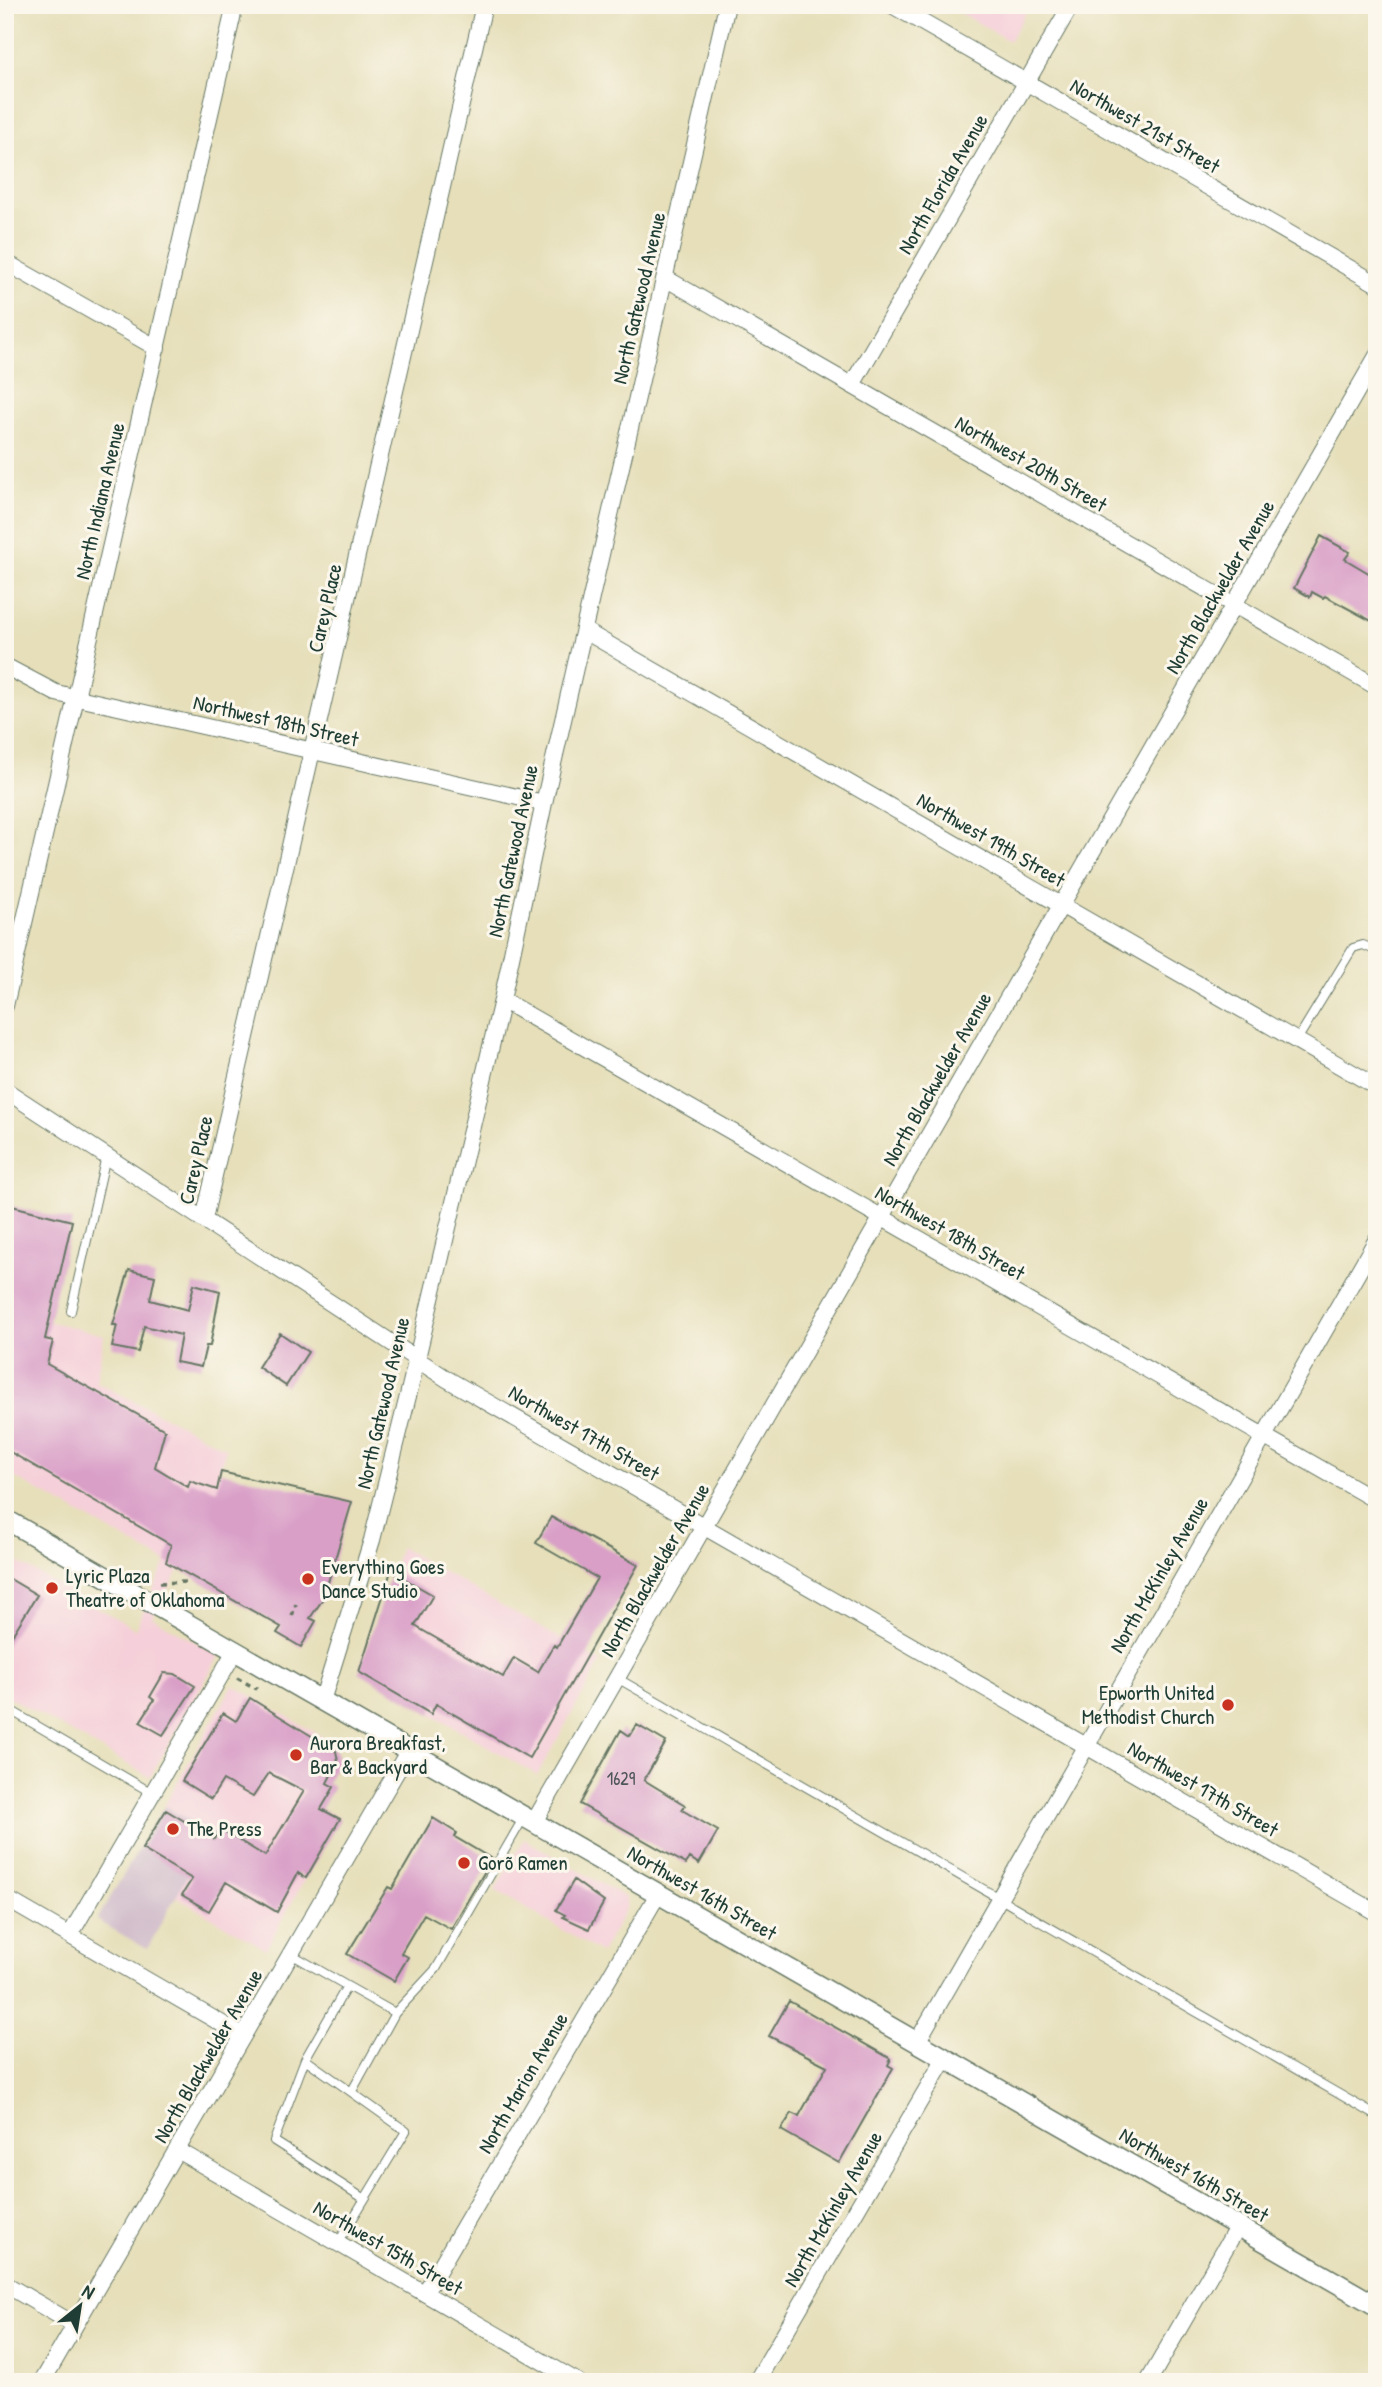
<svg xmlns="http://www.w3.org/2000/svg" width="1382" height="2387" viewBox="0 0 1382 2387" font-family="'Patrick Hand',sans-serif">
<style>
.built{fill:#f5cfd9}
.industrial{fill:#d1bdcb}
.building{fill:#d99fc7}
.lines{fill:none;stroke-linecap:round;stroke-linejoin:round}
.service-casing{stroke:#657663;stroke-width:10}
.minor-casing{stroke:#657663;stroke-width:18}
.tertiary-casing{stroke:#657663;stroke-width:22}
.path{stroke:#657663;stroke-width:3.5;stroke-dasharray:5 5;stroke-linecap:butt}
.service{stroke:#fff;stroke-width:8}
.minor{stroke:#fff;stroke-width:16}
.tertiary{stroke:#fff;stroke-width:19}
.poi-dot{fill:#c8321e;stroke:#fbf7ec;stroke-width:2.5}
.labels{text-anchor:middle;stroke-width:6;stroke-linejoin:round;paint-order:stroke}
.number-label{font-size:18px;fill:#4e5659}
.street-label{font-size:21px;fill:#1f3d34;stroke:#fbf7ec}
.poi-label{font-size:21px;fill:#1f3d34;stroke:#fbf7ec;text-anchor:start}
</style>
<rect width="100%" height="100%" fill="#fbf7ec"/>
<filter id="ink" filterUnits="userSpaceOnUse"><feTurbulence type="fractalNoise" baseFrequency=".0143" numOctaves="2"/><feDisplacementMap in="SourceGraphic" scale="14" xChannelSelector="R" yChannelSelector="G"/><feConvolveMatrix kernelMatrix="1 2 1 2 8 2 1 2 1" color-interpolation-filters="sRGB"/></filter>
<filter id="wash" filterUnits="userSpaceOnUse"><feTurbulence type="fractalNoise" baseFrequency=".00686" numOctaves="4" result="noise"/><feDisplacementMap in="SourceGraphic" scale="28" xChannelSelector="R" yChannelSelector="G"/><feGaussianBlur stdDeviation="1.57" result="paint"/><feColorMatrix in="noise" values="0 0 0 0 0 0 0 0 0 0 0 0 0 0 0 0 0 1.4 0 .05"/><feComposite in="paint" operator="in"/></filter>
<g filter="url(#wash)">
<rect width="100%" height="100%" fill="#e6dfba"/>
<path class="built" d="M 947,5 L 1030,5 L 1009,41 Z
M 5,1311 L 104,1335 L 96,1382 L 226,1448 L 219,1472 L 352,1502 L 338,1547 L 180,1569 L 152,1617 L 219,1656 L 150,1777 L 5,1695 L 5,1555 L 135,1629 L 166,1562 L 5,1472 Z
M 400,1547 L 601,1662 L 537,1775 L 359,1672 Z
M 233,1685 L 333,1743 L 268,1854 L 305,1879 L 266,1949 L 175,1896 L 210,1833 L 164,1806 Z
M 524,1839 L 626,1898 L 627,1906 L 601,1953 L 495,1890 Z"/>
<path class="industrial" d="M 164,1806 L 211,1832 L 147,1949 L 97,1920 Z"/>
<g id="blocks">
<path class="building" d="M 1321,536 L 1350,552 L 1345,559 L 1377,578 L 1377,624 L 1325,596 L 1323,598 L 1312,592 L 1310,597 L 1294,588 Z
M 8,1205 L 72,1221 L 45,1339 L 53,1341 L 47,1364 L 165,1430 L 155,1467 L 188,1487 L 190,1481 L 217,1490 L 221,1472 L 352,1502 L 323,1599 L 310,1618 L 316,1621 L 301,1647 L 277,1633 L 281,1627 L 166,1562 L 171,1545 L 5,1449 Z
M 129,1270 L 155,1276 L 150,1300 L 188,1310 L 194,1284 L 220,1291 L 210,1346 L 206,1346 L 201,1367 L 176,1362 L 181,1335 L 144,1326 L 138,1352 L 112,1347 L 117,1325 L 113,1325 Z
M 280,1333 L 308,1352 L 286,1386 L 258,1367 Z
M 551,1517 L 638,1565 L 529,1758 L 436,1704 L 431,1714 L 359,1672 L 391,1571 L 433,1595 L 415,1626 L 503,1677 L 514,1658 L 538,1672 L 554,1645 L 557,1647 L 597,1578 L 536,1543 Z
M 5,1576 L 37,1595 L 5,1647 Z
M 164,1673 L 175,1674 L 195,1686 L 163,1735 L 140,1722 L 154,1700 L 150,1697 Z
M 250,1698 L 336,1751 L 338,1761 L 327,1783 L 334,1787 L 321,1809 L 340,1819 L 306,1878 L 298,1873 L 277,1912 L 226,1882 L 209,1911 L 182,1895 L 192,1879 L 142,1849 L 166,1810 L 214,1839 L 220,1829 L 265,1856 L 304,1791 L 269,1773 L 253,1797 L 223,1780 L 211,1799 L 182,1781 L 223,1713 L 236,1721 Z
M 637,1725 L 666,1742 L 644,1780 L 685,1805 L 682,1810 L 718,1831 L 699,1864 L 690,1858 L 686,1864 L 580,1804 L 621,1730 L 630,1736 Z
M 433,1818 L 457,1833 L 455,1837 L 492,1859 L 451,1929 L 424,1914 L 401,1953 L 408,1957 L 394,1981 L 347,1954 L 388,1887 L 392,1889 Z
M 574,1880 L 604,1902 L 589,1929 L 563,1917 L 565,1915 L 556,1910 Z
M 789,2001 L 891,2059 L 888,2065 L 893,2068 L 839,2163 L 781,2130 L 792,2113 L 799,2116 L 827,2066 L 769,2036 Z"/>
</g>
</g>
<g filter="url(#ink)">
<use href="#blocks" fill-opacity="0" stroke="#657663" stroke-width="2"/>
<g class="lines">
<g class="service-casing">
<path id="service" d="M 1297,1040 L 1353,948 L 1363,945 L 1377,951
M 71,1311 L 106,1156
M 617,1678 L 1377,2116
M 5,1707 L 152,1793
M 291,1954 L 347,1986 L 305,2059 L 406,2131 L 338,2243
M 347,1986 L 395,2013
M 305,2059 L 274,2141 L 363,2198
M 352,2091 L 395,2013 L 436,1969 L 524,1817"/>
</g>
<g class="minor-casing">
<path id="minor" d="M 892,5 L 1377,284
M 5,262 L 157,348
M 665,278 L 1377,687
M 852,385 L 1071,5
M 585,631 L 1377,1087
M 5,666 L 56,693 L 544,803
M 502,1000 L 1377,1501
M 5,1006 L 235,5
M 5,1090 L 447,1379 L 1377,1913
M 204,1219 L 484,5
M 322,1701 L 372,1540 L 408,1396 L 502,1000 L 544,803 L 727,5
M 534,1822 L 1377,356
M 5,1898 L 243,2036
M 70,1935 L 235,1651
M 917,2042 L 1377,1239
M 177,2150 L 578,2382
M 5,2284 L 75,2325
M 425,2293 L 658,1894
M 42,2382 L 409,1750
M 756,2382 L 945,2058
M 1148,2382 L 1238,2226"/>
</g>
<g class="tertiary-casing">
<path id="tertiary" d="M 5,1519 L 1377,2306"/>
</g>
<path class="path" d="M 160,1583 L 186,1582
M 292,1616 L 296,1604
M 237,1678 L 257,1689"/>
<use href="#service" class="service"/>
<use href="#minor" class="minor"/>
<use href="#tertiary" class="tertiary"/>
</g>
</g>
<g class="poi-dot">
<circle cx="308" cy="1579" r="7"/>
<circle cx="52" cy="1588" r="7"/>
<circle cx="1228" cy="1705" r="7"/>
<circle cx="296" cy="1755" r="7"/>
<circle cx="173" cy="1829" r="7"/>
<circle cx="464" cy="1863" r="7"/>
</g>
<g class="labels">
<g class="number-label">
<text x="621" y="1785">1629</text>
</g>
<g class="street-label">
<text transform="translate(1145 126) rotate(30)" y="7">Northwest 21st Street</text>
<text transform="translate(943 184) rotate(-60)" y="7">North Florida Avenue</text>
<text transform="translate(639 298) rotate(-77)" y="7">North Gatewood Avenue</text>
<text transform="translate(1031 464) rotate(30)" y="7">Northwest 20th Street</text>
<text transform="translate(100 501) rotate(-77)" y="7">North Indiana Avenue</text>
<text transform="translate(1220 587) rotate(-60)" y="7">North Blackwelder Avenue</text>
<text transform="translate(325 608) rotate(-77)" y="7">Carey Place</text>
<text transform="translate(276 721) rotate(13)" y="7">Northwest 18th Street</text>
<text transform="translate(991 840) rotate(30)" y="7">Northwest 19th Street</text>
<text transform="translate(513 851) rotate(-78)" y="7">North Gatewood Avenue</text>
<text transform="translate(937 1079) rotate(-60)" y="7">North Blackwelder Avenue</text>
<text transform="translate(196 1160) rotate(-77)" y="7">Carey Place</text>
<text transform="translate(950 1233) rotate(30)" y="7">Northwest 18th Street</text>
<text transform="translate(383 1403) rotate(-77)" y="7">North Gatewood Avenue</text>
<text transform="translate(584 1433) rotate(30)" y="7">Northwest 17th Street</text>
<text transform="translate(655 1570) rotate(-60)" y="7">North Blackwelder Avenue</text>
<text transform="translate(1159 1575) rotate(-60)" y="7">North McKinley Avenue</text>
<text transform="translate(1203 1789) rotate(30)" y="7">Northwest 17th Street</text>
<text transform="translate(702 1893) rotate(30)" y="7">Northwest 16th Street</text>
<text transform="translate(208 2056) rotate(-60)" y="7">North Blackwelder Avenue</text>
<text transform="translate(523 2083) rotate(-60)" y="7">North Marion Avenue</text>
<text transform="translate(1194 2175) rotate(30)" y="7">Northwest 16th Street</text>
<text transform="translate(833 2209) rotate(-60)" y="7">North McKinley Avenue</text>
<text transform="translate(388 2248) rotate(30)" y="7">Northwest 15th Street</text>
</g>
<g class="poi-label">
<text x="322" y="1574">Everything Goes<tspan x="322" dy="24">Dance Studio</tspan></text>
<text x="66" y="1583">Lyric Plaza<tspan x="66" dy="24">Theatre of Oklahoma</tspan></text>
<text x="1214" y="1700" text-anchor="end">Epworth United<tspan x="1214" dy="24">Methodist Church</tspan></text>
<text x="310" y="1750">Aurora Breakfast,<tspan x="310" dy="24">Bar &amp; Backyard</tspan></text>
<text x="187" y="1836">The Press</text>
<text x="478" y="1870">Gorõ Ramen</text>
</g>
</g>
<rect width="1382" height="2387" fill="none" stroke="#fbf7ec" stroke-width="28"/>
<g transform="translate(80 2306) rotate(30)" stroke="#fbf7ec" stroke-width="5" paint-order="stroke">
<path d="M0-5L12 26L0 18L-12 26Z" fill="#1f3d34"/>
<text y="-10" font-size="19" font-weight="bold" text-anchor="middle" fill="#1f3d34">N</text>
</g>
</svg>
